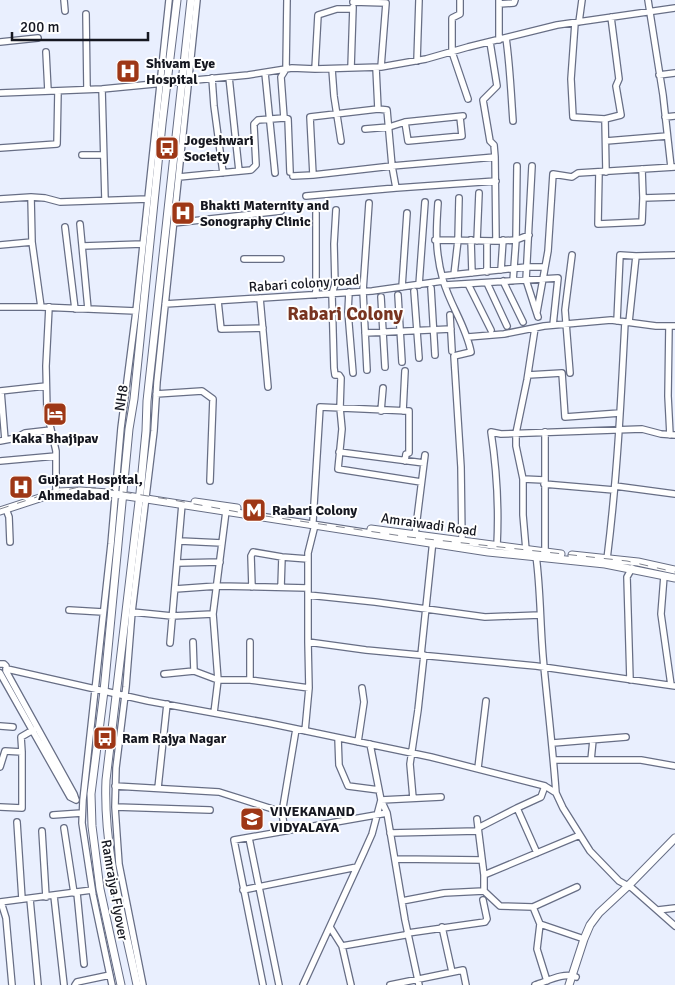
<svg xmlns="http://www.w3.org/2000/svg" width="675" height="985" viewBox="0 0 675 985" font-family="Signika,sans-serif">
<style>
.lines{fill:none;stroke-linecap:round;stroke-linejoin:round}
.minor-casing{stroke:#676e85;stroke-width:8}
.major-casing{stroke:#676e85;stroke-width:9}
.minor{stroke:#fff;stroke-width:5.5}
.major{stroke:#fff;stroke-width:7}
.rail{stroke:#7f838f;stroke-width:1;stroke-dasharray:9 9;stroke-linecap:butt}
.labels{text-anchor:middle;stroke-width:4;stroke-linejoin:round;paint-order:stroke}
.poi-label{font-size:14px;font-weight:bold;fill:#151720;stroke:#fff;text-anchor:start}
.street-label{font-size:14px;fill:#151720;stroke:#fff}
.district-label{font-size:19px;font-weight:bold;fill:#783521;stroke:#fff}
</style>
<rect width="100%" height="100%" fill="#e9effe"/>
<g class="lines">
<g class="minor-casing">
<path id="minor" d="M 64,0 L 65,11
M 460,0 L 460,14 L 452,18 L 452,52 L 468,99
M 648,0 L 663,95 L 671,167
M 353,2 L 386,3 L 381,67
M 499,4 L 514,3 L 515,0
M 86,14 L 87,89
M 579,22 L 582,0
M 575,23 L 571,79 L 573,117 L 605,119
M 506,38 C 510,66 511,93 513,121
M 499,40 L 499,0
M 0,42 L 38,38
M 490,42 L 497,86 L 483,100 L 490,141 L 494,145 L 495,157
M 46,52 L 48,91
M 417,61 L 419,0
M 351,68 L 353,7
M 376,68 L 378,109 L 387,110 L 392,166 L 495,157 L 496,241 L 435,240
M 315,69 L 318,15 L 337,9 L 353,9
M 332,69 L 334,96 L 341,141
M 265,73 L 275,173
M 659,75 L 675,73
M 229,77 L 239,171
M 212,78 L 214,106 L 223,173
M 102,89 L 105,200
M 0,93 L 102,89 L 248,75 L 292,68 L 315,69 L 381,67 L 426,59 L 468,47 L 557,25 L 675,8
M 665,117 L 675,116
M 284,118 L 281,77 L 286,69 L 287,0
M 405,122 L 408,141 L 462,136 L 460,117
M 365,129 L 389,127 L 405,122 L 463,116
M 606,141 L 667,136
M 0,148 L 57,144 L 58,91
M 82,155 L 103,155
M 517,166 L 516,240 L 529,235
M 532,166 L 526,280 L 538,317
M 642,169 L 643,198 L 675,197
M 599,172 L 598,224 L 642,222 L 643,198
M 606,172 L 605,119 L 621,115 L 616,86 L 619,79 L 611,17
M 313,175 L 310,117 L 378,109
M 293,176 L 313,175 L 392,166 L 396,188 L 496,181
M 179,177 L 251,170 L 256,165 L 254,127 L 254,124 L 258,120 L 284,118 L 288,119 L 290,172
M 306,196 L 396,188
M 31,197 L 45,198 L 60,202 L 148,199
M 0,199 L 31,197 L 32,242 L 0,245
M 438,203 C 436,231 435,252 443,280 C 450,305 466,326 471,352 L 454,356 L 461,467 L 462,541
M 336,210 L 334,244 L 335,284 L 332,294 L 334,368 L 335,375 L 339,375 L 341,378 L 340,408 L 342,429 L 338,469 L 421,482
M 174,223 L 281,211
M 80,224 L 88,309
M 65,227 L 75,309
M 471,240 L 472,273
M 477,241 L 479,193
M 496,241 L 516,240 L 513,281
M 32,242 L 41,307 L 136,311
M 83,246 L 143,244
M 636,256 L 675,255
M 244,259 L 281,259
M 501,270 L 503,240
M 487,272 L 487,241
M 454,275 L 458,240 L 459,198
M 442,276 L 526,267 L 545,267
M 503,281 L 523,322
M 487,283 L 507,326
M 468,284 L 491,330
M 419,285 L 425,202
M 445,285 L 558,278 L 553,325
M 402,287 L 407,213
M 431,288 L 435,355
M 414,291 L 419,358
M 349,292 L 348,312 L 353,373
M 315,295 L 316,291 L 316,213
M 398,295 L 402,362
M 381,297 L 385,367
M 260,298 L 268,387
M 218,301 L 221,329 L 263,328
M 165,304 L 372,291 L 443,281
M 0,307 L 41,307
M 49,307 L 46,366 L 47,412 L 56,451 L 56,489
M 537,312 L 548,251 L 553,174 L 572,177 L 578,173 L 675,167
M 450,315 L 452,351
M 617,321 L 620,255 L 636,256 L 629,322
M 669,326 L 668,396 L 670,435
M 535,328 L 527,380 L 516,433 L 516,446 L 523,479 L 544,480
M 365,333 L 451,329
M 468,337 L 504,334 L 544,326 L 611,320 L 656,326 L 675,326
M 367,370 L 363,291 L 369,203
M 570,373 L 565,310 L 572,255
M 528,375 L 562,373 L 565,417 L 620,413
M 0,391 L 46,386
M 1,391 L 5,440
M 156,394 L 202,391 L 213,399 L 210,481
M 381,411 L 383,388
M 403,411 L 405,371
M 545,432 L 545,552
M 0,441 L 16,438 L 25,433 L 51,430
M 339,452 L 424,463
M 0,461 L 56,456
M 523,479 L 523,515 L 526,550
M 544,484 L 614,490
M 615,486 L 675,494
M 6,509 L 9,517 L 10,542
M 226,511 L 213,614 L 218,680 L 250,680 L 309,688
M 313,521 L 320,407 L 409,411 L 409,453 L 406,454 L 405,461
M 315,525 L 308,553 L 308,642 L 366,650 L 536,666 L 675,686
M 415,535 L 425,455
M 180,541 L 222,543
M 497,546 C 499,507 497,471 491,432 L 501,434 L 642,429 L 661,434 L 675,435
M 536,556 C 541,592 540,630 544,667 C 548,709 553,751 556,793
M 607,559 C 617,480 621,401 625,322
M 178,563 L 220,562
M 664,576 L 661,614 L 671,685
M 252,587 L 251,556 L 253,552 L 282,557 L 308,559
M 281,587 L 282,557
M 175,589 L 217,586 L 308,588
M 308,595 L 375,602 L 485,617 L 540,615
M 69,610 L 103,612
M 132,612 L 172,616 L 213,614
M 170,643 L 182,504
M 421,655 L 433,540
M 0,664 L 4,664 L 6,666 L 6,671 L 74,794 L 76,800
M 7,669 L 148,701 L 268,723 L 431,757 L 545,786 L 556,793 L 563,808 L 590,851 L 619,881 L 632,888 L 675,926
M 194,671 L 218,680 L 214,713
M 0,673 L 70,797 L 76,800
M 164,674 L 194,671 L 193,642
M 250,680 L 250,642
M 630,680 L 627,577 L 632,568
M 0,726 L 13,727
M 305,731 L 309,688 L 308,642
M 338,738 L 339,765 L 348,786 L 379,790
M 358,742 L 364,702 L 362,688
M 553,743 L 626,737
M 370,744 L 381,800 L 387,813 L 405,920 L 419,985
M 554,760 L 641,760 L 675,766
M 591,760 L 593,740
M 0,767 L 5,751 L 22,752
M 478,768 L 486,701
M 115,786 L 219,792 L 282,812
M 158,788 L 167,704
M 413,798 L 410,764 L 418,710 L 424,655
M 0,807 L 22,808 L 22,752 L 21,737 L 33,730
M 115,807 L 210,810
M 53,815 L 82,813
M 477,819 L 484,875
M 17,822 L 22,899
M 64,828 L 74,893
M 478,828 L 517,808
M 42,831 L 46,897
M 285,831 L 282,813 L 296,729
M 390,833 L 478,831
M 249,838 L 279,985
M 537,853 L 517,808 L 541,797 L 545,786
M 395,859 L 482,860
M 243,890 L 357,867
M 484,891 L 500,906 L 533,907 L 540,924 L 584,939
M 77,893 L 84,964
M 54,896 L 64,985
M 30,899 L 38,985
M 402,901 L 444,893 L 484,891 L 484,875 L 580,835
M 0,902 L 92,890
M 1,902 L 6,918 L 12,985
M 533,907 L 577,887
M 658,910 L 675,908
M 540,924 L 537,949 L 547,981
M 330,927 L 342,946 L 351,985
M 442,927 L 452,972
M 342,946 L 405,935 L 408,933 L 485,922 L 487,919 L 483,900
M 75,985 L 77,982 L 110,975
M 112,985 L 93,895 L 82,823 L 83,800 L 111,544 L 121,428 L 136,311 L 169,0
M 143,985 L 119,864 L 115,807 L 116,768 L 126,687 L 132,612 L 154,431 L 157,382 L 197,0
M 263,985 L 234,840 L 387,813
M 303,985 L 364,852 L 372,834 L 381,800 L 441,797
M 390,985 L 463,970 L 466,985
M 535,985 C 548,981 563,972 576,977"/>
</g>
<g class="major-casing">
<path id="major" d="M 195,502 L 237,508
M 0,511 L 58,492 L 80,491 L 108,493 L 488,552 L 605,564 L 675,578
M 371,529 L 561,554
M 572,555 L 638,562 L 675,570
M 121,985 L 100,889 L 92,826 L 91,794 L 104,691 L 129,429 L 134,399 L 162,124 L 177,0
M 137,985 C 123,918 103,849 106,780 L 140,493 L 146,431 L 147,401 L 191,0
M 569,985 L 584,939 L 590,925 L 599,913 L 628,886 L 675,838"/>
</g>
<use href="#minor" class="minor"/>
<use href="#major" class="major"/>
<path class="rail" d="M 0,509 L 46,494 L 80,487 L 98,488 L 173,500 L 238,512 L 409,537 L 627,561 L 675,572"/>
</g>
<defs>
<g id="hospital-square" transform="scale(1.25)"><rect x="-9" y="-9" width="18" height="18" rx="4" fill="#9e3716" stroke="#fff"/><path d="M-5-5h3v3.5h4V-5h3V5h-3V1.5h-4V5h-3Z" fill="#fff"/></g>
<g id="bus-square" transform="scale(1.25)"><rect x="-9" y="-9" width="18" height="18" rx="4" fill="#9e3716" stroke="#fff"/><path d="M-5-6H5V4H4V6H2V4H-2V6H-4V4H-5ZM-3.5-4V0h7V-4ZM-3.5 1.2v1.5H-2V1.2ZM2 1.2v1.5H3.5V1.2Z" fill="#fff"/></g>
<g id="hotel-square" transform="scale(1.25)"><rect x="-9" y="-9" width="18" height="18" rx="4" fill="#9e3716" stroke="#fff"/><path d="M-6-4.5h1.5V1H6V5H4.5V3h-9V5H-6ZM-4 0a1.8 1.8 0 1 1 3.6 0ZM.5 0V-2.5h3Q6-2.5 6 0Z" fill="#fff"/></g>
<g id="metro-square" transform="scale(1.25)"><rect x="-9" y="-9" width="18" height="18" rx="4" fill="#9e3716" stroke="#fff"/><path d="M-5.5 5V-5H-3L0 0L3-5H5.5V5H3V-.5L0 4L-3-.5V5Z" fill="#fff"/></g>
<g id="school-square" transform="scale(1.25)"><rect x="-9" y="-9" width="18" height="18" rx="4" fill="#9e3716" stroke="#fff"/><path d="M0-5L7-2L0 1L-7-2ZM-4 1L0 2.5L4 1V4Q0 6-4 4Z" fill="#fff"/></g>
</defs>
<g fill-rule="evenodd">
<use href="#hospital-square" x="128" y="71"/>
<use href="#bus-square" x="167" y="148"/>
<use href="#hospital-square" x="183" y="213"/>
<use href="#hotel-square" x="55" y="414"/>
<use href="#hospital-square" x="21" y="487"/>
<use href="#metro-square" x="254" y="510"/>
<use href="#bus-square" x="105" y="738"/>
<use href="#school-square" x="252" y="819"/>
</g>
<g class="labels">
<g class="poi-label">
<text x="146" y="68">Shivam Eye<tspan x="146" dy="16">Hospital</tspan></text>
<text x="184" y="145">Jogeshwari<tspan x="184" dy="16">Society</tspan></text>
<text x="200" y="210">Bhakti Maternity and<tspan x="200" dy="16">Sonography Clinic</tspan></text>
<text x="55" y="443" text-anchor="middle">Kaka Bhajipav</text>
<text x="38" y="484">Gujarat Hospital,<tspan x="38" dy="16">Ahmedabad</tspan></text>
<text x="272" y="515">Rabari Colony</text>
<text x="122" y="743">Ram Rajya Nagar</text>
<text x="270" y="816">VIVEKANAND<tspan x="270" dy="16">VIDYALAYA</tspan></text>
</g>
<g class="street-label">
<text transform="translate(304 283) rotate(-4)" y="5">Rabari colony road</text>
<text transform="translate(121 398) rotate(-82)" y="5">NH8</text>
<text transform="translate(429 524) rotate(8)" y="5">Amraiwadi Road</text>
<text transform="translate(115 890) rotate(80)" y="5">Ramrajya Flyover</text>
</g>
<g class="district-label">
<text x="345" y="320">Rabari Colony</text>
</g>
</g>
<path d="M12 32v8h136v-8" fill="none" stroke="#151720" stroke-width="2.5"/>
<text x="20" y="32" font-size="15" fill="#151720" stroke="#ffffff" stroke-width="4" paint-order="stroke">200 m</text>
</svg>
